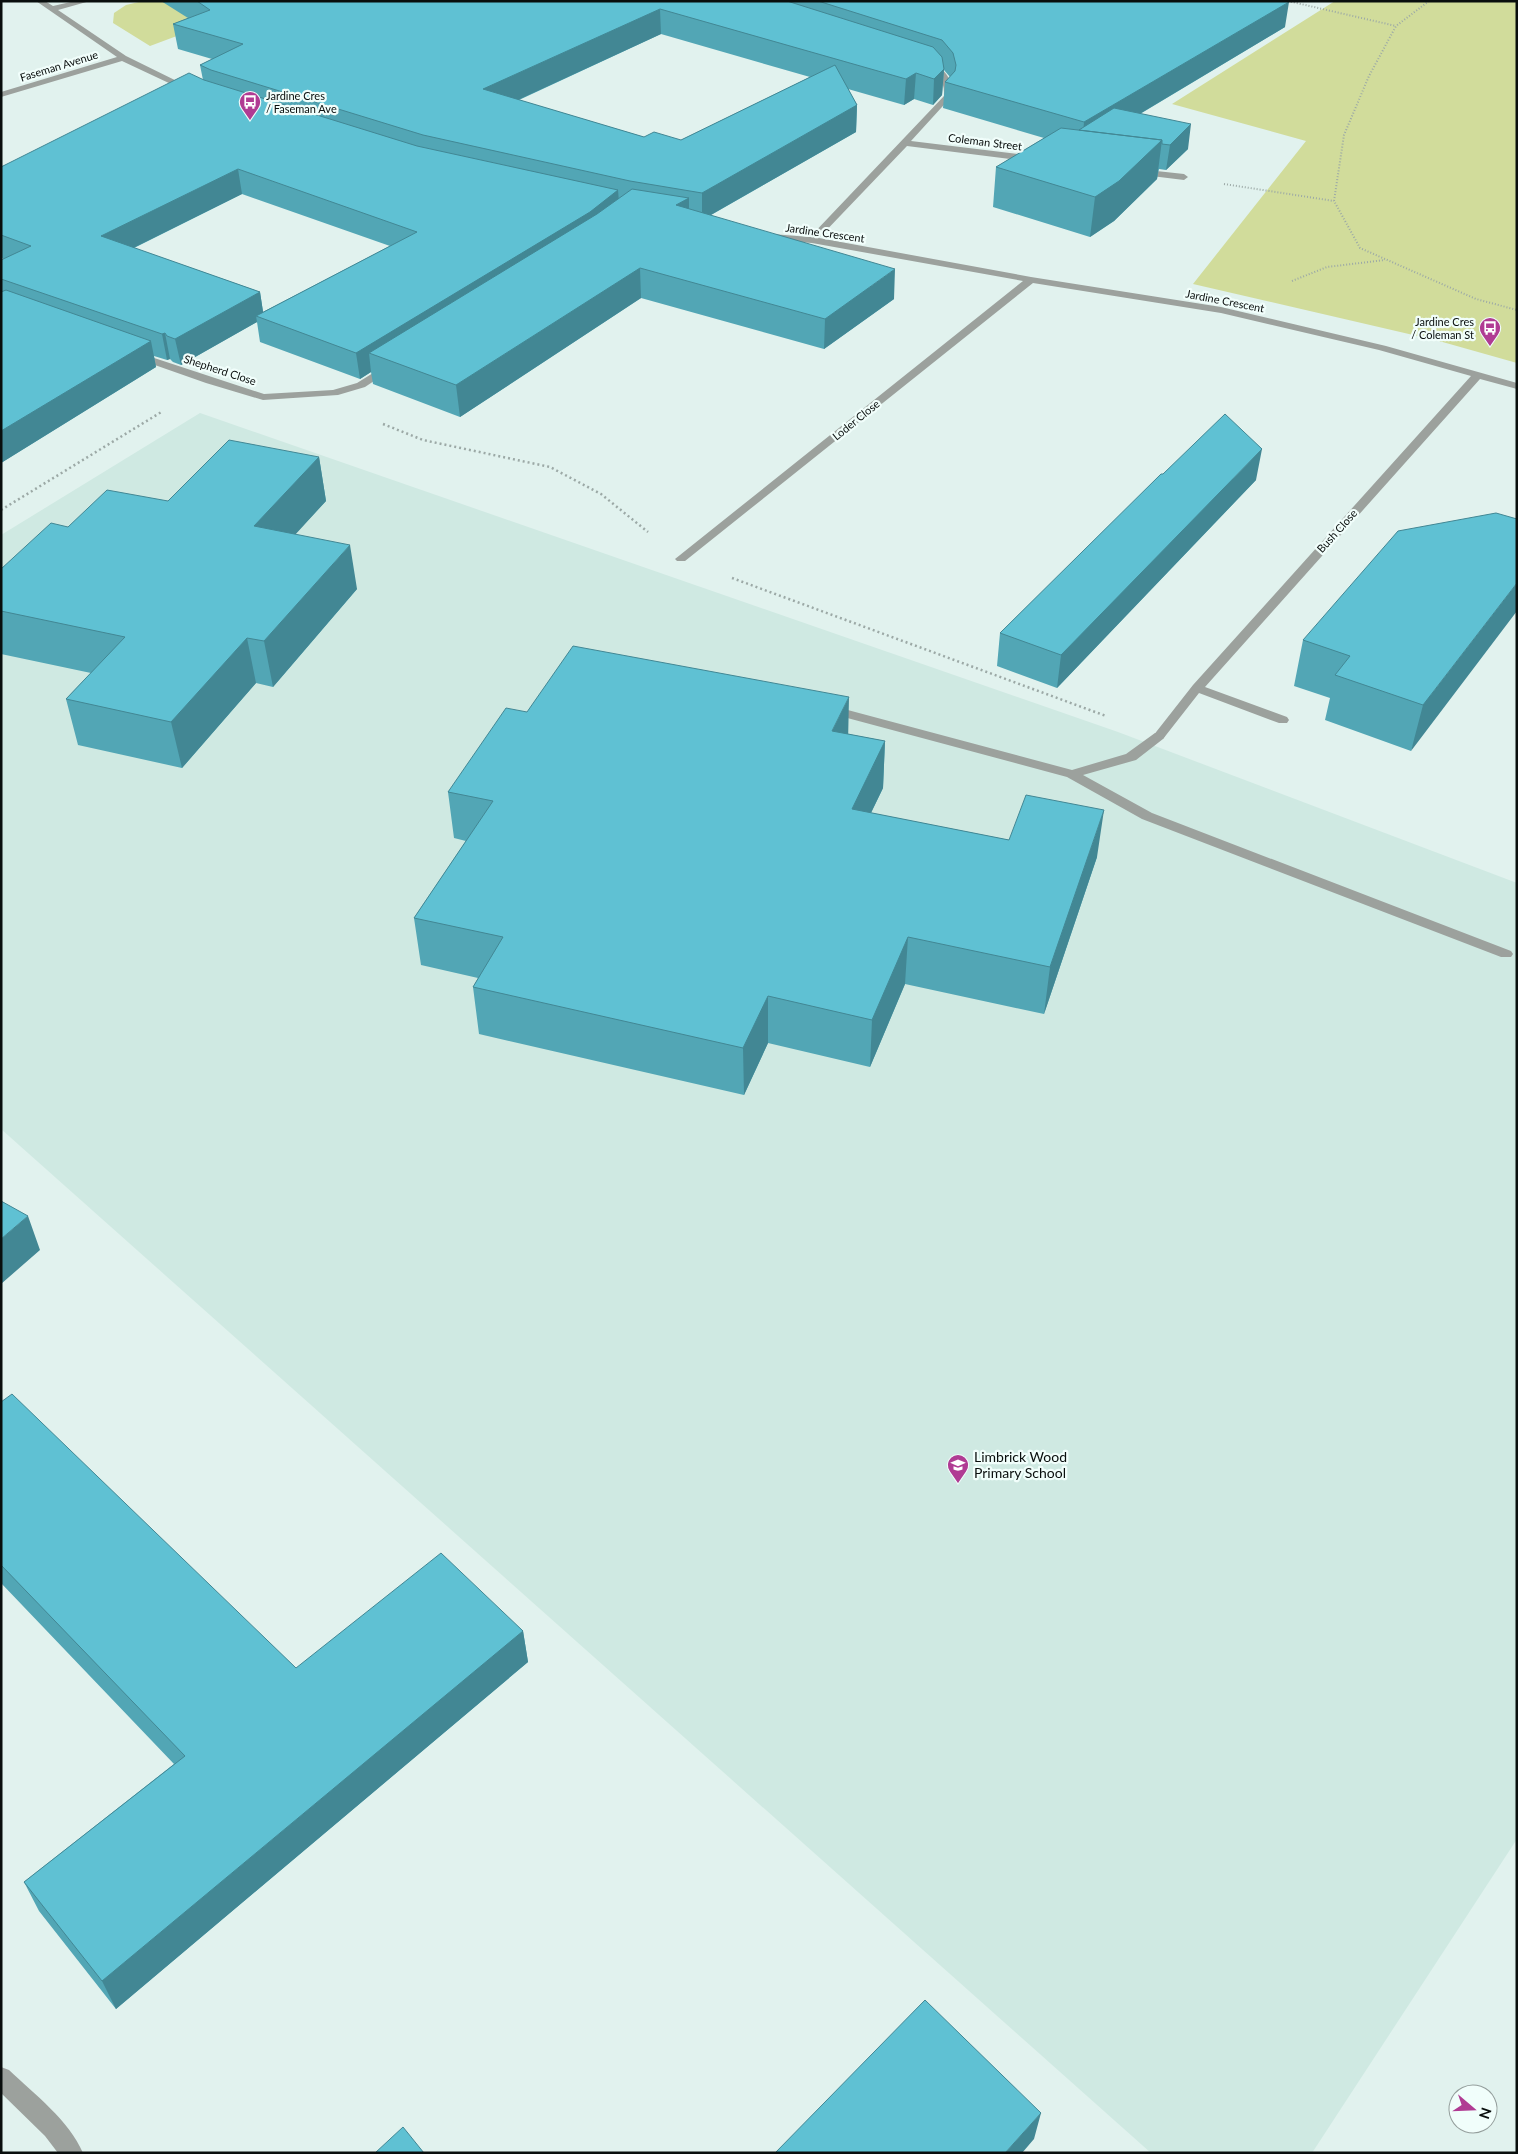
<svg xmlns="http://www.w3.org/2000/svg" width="1518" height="2154" viewBox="0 0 1518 2154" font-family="Lato,sans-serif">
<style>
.built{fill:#cfe9e2}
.green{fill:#d1dc9b}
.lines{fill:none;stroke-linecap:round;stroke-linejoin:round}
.path-far1{stroke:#9ca9a6;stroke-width:2;stroke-dasharray:1 2;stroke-linecap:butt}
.path{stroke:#9ca9a6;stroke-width:2.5;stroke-dasharray:2 3;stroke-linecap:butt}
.lane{fill:#9ca19d;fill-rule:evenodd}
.street{fill:#9ca19d;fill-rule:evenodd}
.wall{fill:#52a6b5;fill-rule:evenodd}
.shaded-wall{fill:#428794}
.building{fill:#5fc1d3;stroke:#428794}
.labels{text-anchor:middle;stroke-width:4.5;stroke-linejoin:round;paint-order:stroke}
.far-street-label{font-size:11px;fill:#090e0d;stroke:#f1fefb}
.far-poi-label{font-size:11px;fill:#090e0d;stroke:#f1fefb;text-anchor:start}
.poi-label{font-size:14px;fill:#090e0d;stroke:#f1fefb;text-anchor:start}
</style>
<rect width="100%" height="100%" fill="#e1f2ee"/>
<path class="built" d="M 200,413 L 1118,732 L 1517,883 L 1517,1839 L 1312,2153 L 1151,2153 L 1,1129 L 1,535 Z"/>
<path class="green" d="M 143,1 L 209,1 L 233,15 L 150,46 L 113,23 L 114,13 L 126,5 Z
M 1335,1 L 1517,1 L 1517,363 L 1439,341 L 1193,284 L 1306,141 L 1172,104 Z"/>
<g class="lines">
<path class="path-far1" d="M 1288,1 L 1396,26
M 1429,1 L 1396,26 L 1369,76 L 1344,135 L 1334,201 L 1360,248 L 1476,299 L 1517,310
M 1224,184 L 1334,201
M 1292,281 L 1327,267 L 1385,260"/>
<path class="path" d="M 383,424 L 423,440 L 550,467 L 601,494 L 648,532
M 1,510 L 163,411
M 732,578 L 1106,716"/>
<path class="lane" d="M 829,705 L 1072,770 L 1126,754 L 1155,733 L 1163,733 L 1165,736 L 1163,739 L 1136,760 L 1083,775 L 1152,813 L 1511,951 L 1513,954 L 1511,957 L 1501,957 L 1142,819 L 1067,777 L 825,712 L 823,709 L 825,706 Z"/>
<path class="street" d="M 36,1 L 45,1 L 53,6 L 75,1 L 90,1 L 58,10 L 126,56 L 195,90 L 188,92 L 122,61 L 1,97 L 1,92 L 117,57 Z
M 924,64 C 942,62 954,80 952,96 L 911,141 L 1034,156 L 1038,159 L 1034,162 L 907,146 L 819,238 L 1031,277 L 1221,307 L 1386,346 L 1517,383 L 1517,389 L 1480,379 L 1205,687 L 1287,717 L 1289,720 L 1287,723 L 1279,723 L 1199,693 L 1163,739 L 1155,739 L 1153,736 L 1193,685 L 1471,376 L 1379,350 L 1221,313 L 1033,283 L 685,561 L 677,561 L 675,559 L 1023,281 L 812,243 L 772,240 L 767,237 L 772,234 L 810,237 L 944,96 C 945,80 938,73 924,68 Z
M 1138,169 L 1184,174 L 1188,177 L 1184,180 L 1135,174 L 1135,170 Z
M 136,352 L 264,394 L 333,390 L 357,383 L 386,365 L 390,364 L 395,367 L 365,387 L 338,395 L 263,400 L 206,383 L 132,357 L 132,353 Z
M 1,2067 L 9,2070 C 34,2094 69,2120 83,2153 L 58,2153 L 45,2136 L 1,2093 Z"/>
</g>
<path class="wall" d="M 161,1 L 1285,1 L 1285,27 L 1140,114 L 1188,149 L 1166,170 L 1159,169 L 1157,179 L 1114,221 L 1090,237 L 993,207 L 996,167 L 1044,138 L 943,108 L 945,82 L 950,77 L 944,70 L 942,95 L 933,105 L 914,99 L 904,105 L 848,89 L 857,105 L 856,132 L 711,215 L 894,299 L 824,349 L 641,298 L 460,417 L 373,384 L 371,372 L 360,379 L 260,342 L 257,322 L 181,365 L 173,362 L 170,359 L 167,360 L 154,356 L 156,367 L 1,463 L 1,260 L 4,259 L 1,258 L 1,167 L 203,80 L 200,65 L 212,59 L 178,49 L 173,24 L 188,18 ZM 661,34 L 810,77 L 681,140 L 644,137 L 519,100 ZM 242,194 L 390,246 L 263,312 L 260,292 L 134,248 Z
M 319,457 L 326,501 L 295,534 L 357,589 L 273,687 L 256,683 L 182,768 L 78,745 L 66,699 L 91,673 L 1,654 L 1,569 L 68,527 L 168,501 Z
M 1163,474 L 1256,480 L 1057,688 L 997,666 L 1000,633 Z
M 1496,513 L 1411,751 L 1325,720 L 1330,698 L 1294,686 L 1303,640 Z
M 527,712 L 848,734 L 885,741 L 883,788 L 871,813 L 1009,840 L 1097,857 L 1044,1014 L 905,984 L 870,1067 L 768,1043 L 744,1095 L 479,1034 L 473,987 L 478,978 L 421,965 L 414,918 L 466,841 L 454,838 L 448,792 Z
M 1,1402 L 296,1668 L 523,1631 L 528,1662 L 116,2009 L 39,1911 L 24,1882 L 174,1764 L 1,1583 Z"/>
<path class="shaded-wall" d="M 1289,2 L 1285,27 L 1101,137 L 1083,135 L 1084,122 Z
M 660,9 L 661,34 L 485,115 L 483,89 Z
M 944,69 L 942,95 L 933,105 L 934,79 Z
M 916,73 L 914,99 L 904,105 L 906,79 Z
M 857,105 L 856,132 L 702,220 L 702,193 Z
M 1191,124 L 1188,149 L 1166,170 L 1170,145 Z
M 1162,140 L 1157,179 L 1114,221 L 1090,237 L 1095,197 Z
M 238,169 L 242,194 L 107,261 L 101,236 Z
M 618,190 L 620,215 L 369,353 L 371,372 L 360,379 L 356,353 Z
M 689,198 L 689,228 L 676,205 Z
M 640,268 L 641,298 L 460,417 L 456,385 Z
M 895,269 L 894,299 L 824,349 L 825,319 Z
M 260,292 L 264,318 L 256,316 L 257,322 L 181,365 L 175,339 Z
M 165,333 L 170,359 L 167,360 L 162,334 Z
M 151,341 L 156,367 L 1,463 L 1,431 Z
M 1262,449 L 1256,480 L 1057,688 L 1061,655 Z
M 319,457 L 326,501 L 262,571 L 254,526 Z
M 350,545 L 357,589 L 273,687 L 264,641 Z
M 1517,583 L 1517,611 L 1411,751 L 1423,705 Z
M 247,638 L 256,683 L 182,768 L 171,722 Z
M 849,697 L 848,743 L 832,731 Z
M 885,741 L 883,788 L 850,856 L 852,809 Z
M 1104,810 L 1097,857 L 1044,1014 L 1050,967 Z
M 908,937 L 905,984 L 870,1067 L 872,1020 Z
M 768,996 L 768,1043 L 744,1095 L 743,1048 Z
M 28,1216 L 40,1250 L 1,1284 L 1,1239 Z
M 523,1631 L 528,1662 L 116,2009 L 102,1981 Z
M 1041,2113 L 1034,2139 L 1022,2153 L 1005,2153 Z"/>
<path class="building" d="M 197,1 L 787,1 L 933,47 L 942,57 L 944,69 L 934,79 L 916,73 L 906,79 L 660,9 L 483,89 L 644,137 L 654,132 L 681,140 L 835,65 L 857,105 L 702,193 L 630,181 L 423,135 L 211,70 L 200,65 L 243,44 L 173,24 L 210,10 Z
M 818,1 L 1285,1 L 1289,2 L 1084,122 L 945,82 L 955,71 L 956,65 L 953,53 L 942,40 Z
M 189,73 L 204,80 L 417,146 L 618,190 L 590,212 L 356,353 L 256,316 L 417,232 L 238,169 L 101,236 L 260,292 L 175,339 L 167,336 L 165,333 L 162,334 L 1,279 L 1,260 L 31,246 L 1,235 L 1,167 Z
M 1114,108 L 1191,124 L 1170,145 L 1162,144 L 1162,140 L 1079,130 Z
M 1061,128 L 1162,140 L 1119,181 L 1095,197 L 996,167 Z
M 632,189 L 689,198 L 676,205 L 895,269 L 825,319 L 640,268 L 456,385 L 369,353 L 597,214 Z
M 6,290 L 151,341 L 1,431 L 1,292 Z
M 1225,414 L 1262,449 L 1061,655 L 1000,633 L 1161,474 L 1163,474 Z
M 229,440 L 319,457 L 254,526 L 350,545 L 264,641 L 247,638 L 171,722 L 66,699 L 125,637 L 1,611 L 1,569 L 51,523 L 68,527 L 107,490 L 168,501 Z
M 1496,513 L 1517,519 L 1517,583 L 1423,705 L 1335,675 L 1350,656 L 1303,640 L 1398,531 Z
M 573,646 L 849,697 L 832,731 L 885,741 L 852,809 L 1009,840 L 1026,795 L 1104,810 L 1050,967 L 908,937 L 872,1020 L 768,996 L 743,1048 L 473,987 L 503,937 L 414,918 L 493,801 L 448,792 L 506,708 L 527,712 Z
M 1,1201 L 28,1216 L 1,1239 Z
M 12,1394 L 296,1668 L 441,1553 L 523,1631 L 102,1981 L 24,1882 L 185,1756 L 1,1565 L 1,1402 Z
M 925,2000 L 1041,2113 L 1005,2153 L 775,2153 Z
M 403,2127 L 424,2153 L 375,2153 Z"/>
<defs>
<g id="bus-pin" transform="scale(1.125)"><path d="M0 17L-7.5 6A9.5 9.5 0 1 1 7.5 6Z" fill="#b03b93" stroke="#f1fefb"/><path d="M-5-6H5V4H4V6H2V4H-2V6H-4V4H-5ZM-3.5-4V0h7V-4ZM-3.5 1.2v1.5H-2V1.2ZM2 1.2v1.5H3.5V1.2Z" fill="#fff"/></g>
<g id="school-pin" transform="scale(1.125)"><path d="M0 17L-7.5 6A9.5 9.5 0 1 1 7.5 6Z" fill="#b03b93" stroke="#f1fefb"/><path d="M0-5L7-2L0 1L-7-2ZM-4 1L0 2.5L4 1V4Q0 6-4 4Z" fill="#fff"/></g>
</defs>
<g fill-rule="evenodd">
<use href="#bus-pin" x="250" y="102"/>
<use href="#bus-pin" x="1490" y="328"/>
<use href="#school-pin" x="958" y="1465"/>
</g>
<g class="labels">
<g class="far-street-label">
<text transform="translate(59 66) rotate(-17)" y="4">Faseman Avenue</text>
<text transform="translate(985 142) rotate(7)" y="4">Coleman Street</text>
<text transform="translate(825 233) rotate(8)" y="4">Jardine Crescent</text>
<text transform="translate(1225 301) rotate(11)" y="4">Jardine Crescent</text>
<text transform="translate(220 370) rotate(18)" y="4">Shepherd Close</text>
<text transform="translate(856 420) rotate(-39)" y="4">Loder Close</text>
<text transform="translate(1337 531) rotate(-48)" y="4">Bush Close</text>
</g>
<g class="far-poi-label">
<text x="266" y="100">Jardine Cres<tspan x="266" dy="13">/ Faseman Ave</tspan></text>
<text x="1474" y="326" text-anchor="end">Jardine Cres<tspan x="1474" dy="13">/ Coleman St</tspan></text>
</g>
<g class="poi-label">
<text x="974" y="1462">Limbrick Wood<tspan x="974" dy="16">Primary School</tspan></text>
</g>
</g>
<rect width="1518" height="2154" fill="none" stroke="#090e0d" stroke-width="5"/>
<g transform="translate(1473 2109) rotate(109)"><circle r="24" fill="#f1fefb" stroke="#949e9c"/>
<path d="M0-4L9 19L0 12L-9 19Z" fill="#b03b93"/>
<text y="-8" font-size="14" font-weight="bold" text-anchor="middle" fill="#090e0d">N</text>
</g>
</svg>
